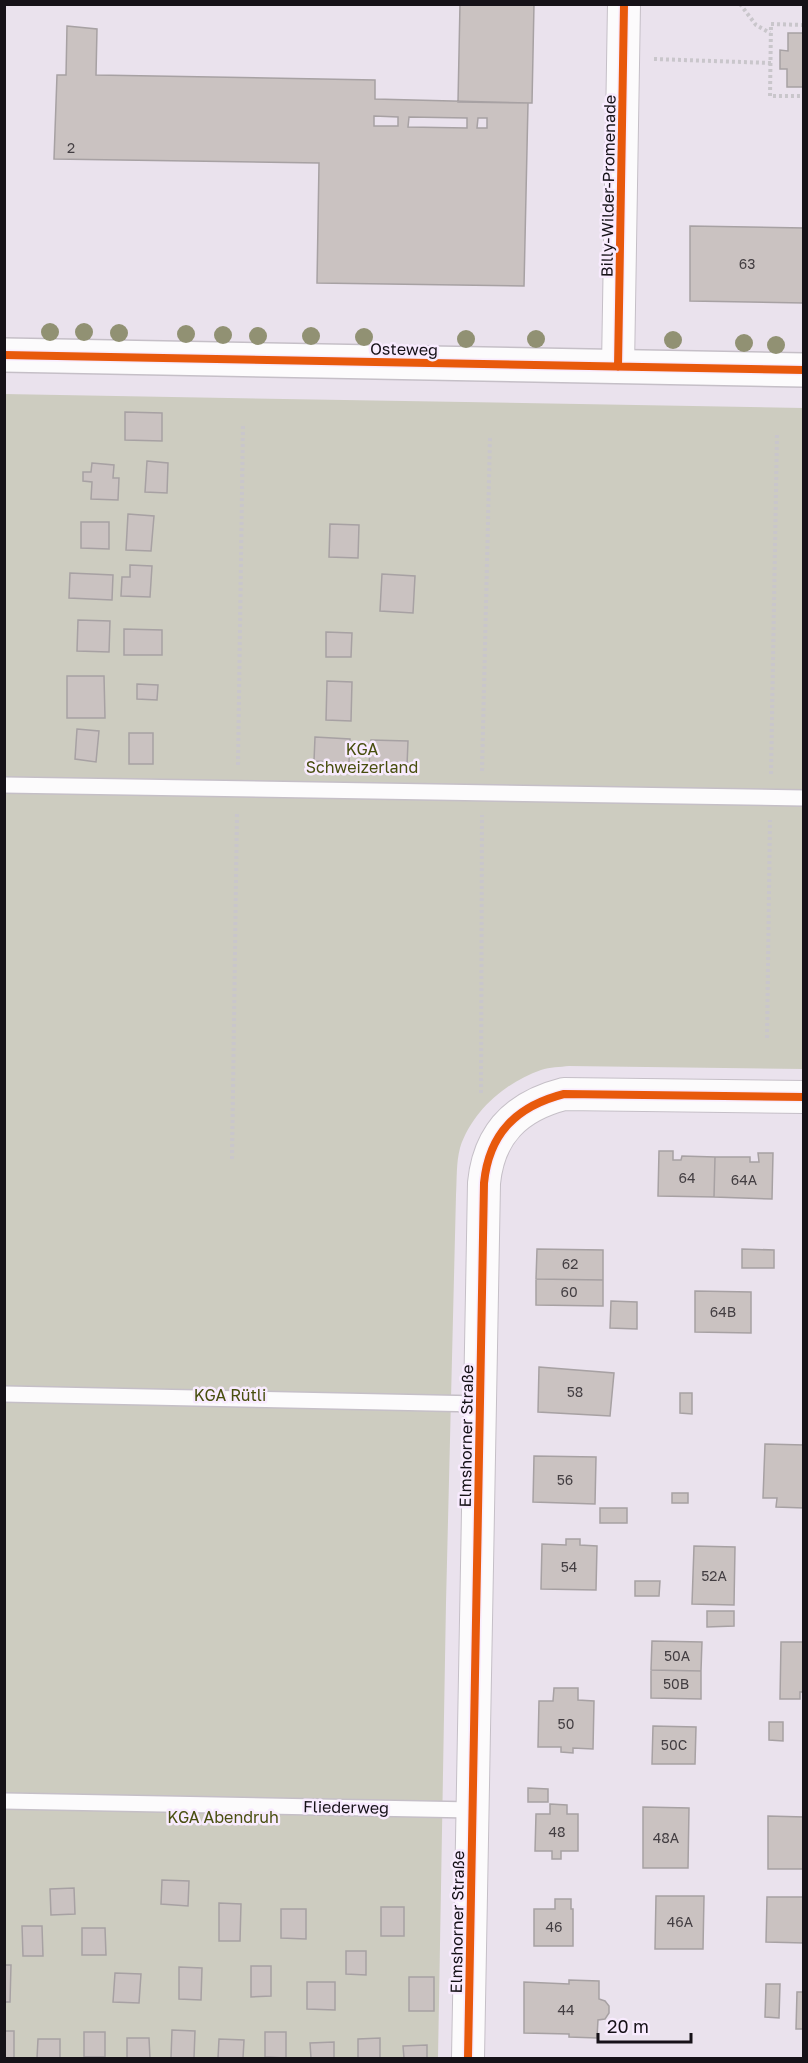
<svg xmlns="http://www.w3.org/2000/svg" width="808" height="2063" viewBox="0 0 808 2063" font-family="'Golos Text',sans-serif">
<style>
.green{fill:#cdccc0}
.building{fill:#cac2c1;stroke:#a7a1a3;stroke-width:1.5;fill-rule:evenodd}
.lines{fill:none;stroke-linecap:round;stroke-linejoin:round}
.service-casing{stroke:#c5bfc7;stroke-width:18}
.minor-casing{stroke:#c5bfc7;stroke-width:34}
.tertiary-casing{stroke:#c5bfc7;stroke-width:36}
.path{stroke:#c9c6cb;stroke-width:4;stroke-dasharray:3 3;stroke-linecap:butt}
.service{stroke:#fcfbfc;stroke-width:15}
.minor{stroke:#fcfbfc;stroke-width:32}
.tertiary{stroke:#fcfbfc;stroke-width:33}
.cycleway-casing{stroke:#f8ebfe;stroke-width:11}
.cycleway{stroke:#e8590c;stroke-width:8}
.tree{fill:#919173}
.labels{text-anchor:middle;stroke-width:5;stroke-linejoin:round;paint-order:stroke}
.number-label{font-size:14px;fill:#433e42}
.street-label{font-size:16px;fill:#161218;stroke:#f8ebfe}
.park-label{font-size:16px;fill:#484e0f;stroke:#f8ebfe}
</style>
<rect width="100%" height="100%" fill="#eae2ed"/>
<path class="green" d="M 4,394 L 803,408 L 803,1069 L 569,1066 C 560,1067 550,1067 541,1070 C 506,1082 472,1111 460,1148 C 456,1163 457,1180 456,1195 L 446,1603 L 438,2058 L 5,2058 Z"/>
<path class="building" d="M 460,4 L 534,4 L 532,103 L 458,102 Z
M 67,26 L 97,29 L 96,75 L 375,80 L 375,99 L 528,103 L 524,286 L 317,283 L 319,163 L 54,159 L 57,75 L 66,75 ZM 374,116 L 398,117 L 398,126 L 374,126 ZM 409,117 L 467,118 L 467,128 L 408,127 ZM 478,118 L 487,118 L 487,128 L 477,128 Z
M 788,33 L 804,33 L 804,87 L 787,87 L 787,69 L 780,69 L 780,50 L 788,51 Z
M 690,226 L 804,228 L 804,303 L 690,301 Z
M 125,412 L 162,413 L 162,441 L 125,440 Z
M 147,461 L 168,463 L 167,493 L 145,492 Z
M 92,463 L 114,465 L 113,478 L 119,478 L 118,500 L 91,499 L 92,482 L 83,481 L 83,472 L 91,472 Z
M 128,514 L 154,516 L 151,551 L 126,550 Z
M 81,522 L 109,522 L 109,549 L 81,548 Z
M 330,524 L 359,525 L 358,558 L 329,557 Z
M 130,565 L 152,566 L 150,597 L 121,596 L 122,577 L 130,577 Z
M 70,573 L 113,575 L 112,600 L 69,598 Z
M 382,574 L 415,576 L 413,613 L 380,611 Z
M 78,620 L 110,621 L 109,652 L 77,651 Z
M 124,629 L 162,630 L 162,655 L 124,655 Z
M 326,632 L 352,633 L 351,657 L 326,657 Z
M 67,676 L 104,676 L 105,718 L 67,718 Z
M 327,681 L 352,682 L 351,721 L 326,720 Z
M 137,684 L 158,685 L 157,700 L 137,699 Z
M 77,729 L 99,731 L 96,762 L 75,759 Z
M 129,733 L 153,733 L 153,764 L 129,764 Z
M 315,737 L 350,739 L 349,763 L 314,761 Z
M 371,740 L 408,741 L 407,766 L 369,764 Z
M 659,1151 L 673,1151 L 673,1160 L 681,1160 L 682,1156 L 715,1157 L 714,1197 L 658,1196 Z
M 758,1153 L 773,1153 L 772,1199 L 714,1197 L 715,1157 L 750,1157 L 750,1162 L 759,1162 Z
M 537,1249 L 603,1250 L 603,1280 L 536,1279 Z
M 742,1249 L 774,1250 L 774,1268 L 742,1268 Z
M 536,1279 L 603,1280 L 603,1306 L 536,1305 Z
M 695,1291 L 751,1292 L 751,1333 L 695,1332 Z
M 611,1301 L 637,1302 L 637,1329 L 610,1328 Z
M 539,1367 L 614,1373 L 610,1416 L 538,1412 Z
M 680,1393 L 692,1393 L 692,1414 L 680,1413 Z
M 765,1444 L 804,1445 L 804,1508 L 776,1507 L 777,1498 L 763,1498 Z
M 534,1456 L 596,1457 L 595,1504 L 533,1502 Z
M 672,1493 L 688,1493 L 688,1503 L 672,1503 Z
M 600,1508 L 627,1508 L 627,1523 L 600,1523 Z
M 566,1539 L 580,1539 L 580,1545 L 597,1546 L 596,1590 L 541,1589 L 542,1544 L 566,1545 Z
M 694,1546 L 735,1547 L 734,1605 L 692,1604 Z
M 635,1581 L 660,1581 L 659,1596 L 635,1596 Z
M 707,1611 L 734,1611 L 734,1626 L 707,1627 Z
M 652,1641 L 702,1642 L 701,1671 L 651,1670 Z
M 781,1642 L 804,1642 L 804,1692 L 800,1692 L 800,1699 L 780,1699 Z
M 651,1670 L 701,1671 L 701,1699 L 651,1698 Z
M 554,1688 L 578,1688 L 578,1700 L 594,1701 L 593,1749 L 573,1748 L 573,1753 L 561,1752 L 561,1747 L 538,1747 L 539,1701 L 553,1701 Z
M 769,1722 L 783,1722 L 783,1741 L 769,1740 Z
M 653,1726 L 696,1727 L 695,1764 L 652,1764 Z
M 528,1788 L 548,1789 L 548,1802 L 528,1802 Z
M 550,1804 L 567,1805 L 567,1814 L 578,1814 L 578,1851 L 561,1851 L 561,1859 L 552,1859 L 552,1851 L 535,1851 L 536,1814 L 550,1814 Z
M 643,1807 L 689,1808 L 688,1868 L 643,1868 Z
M 768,1816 L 804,1817 L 804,1869 L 768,1869 Z
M 162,1880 L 189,1881 L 188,1906 L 161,1904 Z
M 74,1888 L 75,1914 L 51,1915 L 50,1889 Z
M 656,1896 L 704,1896 L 703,1949 L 655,1949 Z
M 767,1897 L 804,1897 L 804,1943 L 766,1942 Z
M 555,1899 L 571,1899 L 571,1909 L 573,1909 L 573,1946 L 534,1946 L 534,1909 L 555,1909 Z
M 219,1903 L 241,1904 L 240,1941 L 219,1941 Z
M 381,1907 L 404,1907 L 404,1936 L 381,1936 Z
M 281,1909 L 306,1909 L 306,1939 L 281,1938 Z
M 22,1926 L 42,1926 L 43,1956 L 23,1956 Z
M 82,1928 L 105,1928 L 106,1955 L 82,1955 Z
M 346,1951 L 366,1951 L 366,1975 L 346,1974 Z
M 4,1965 L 11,1965 L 10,2002 L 4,2002 Z
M 251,1966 L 271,1966 L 271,1996 L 251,1997 Z
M 179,1967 L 202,1968 L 201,2000 L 179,1999 Z
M 115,1973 L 141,1974 L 139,2003 L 113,2002 Z
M 409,1977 L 434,1977 L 434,2011 L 409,2011 Z
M 569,1980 L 599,1981 L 599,1999 L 605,2001 L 609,2006 L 609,2013 L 605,2019 L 598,2020 L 597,2038 L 569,2037 L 569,2034 L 524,2033 L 524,1982 L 569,1984 Z
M 307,1982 L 335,1982 L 335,2010 L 307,2009 Z
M 766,1984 L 780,1984 L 779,2018 L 765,2017 Z
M 797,1992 L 804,1992 L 804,2029 L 796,2029 Z
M 172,2030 L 195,2031 L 194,2058 L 171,2058 Z
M 4,2031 L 14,2031 L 14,2058 L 4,2058 Z
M 84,2032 L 105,2032 L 105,2057 L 84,2057 Z
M 265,2032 L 286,2032 L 286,2058 L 265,2057 Z
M 127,2038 L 149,2038 L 150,2058 L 127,2058 Z
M 380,2038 L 380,2058 L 358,2058 L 358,2039 Z
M 38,2039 L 60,2039 L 60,2058 L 37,2058 Z
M 219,2039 L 244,2040 L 243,2058 L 218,2058 Z
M 334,2042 L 334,2058 L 311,2058 L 310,2043 Z
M 427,2045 L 427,2058 L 404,2058 L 403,2046 Z"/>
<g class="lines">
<g class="service-casing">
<path id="service" d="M 4,785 L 804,798
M 4,1394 L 480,1404
M 4,1801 L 472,1810"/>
</g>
<g class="minor-casing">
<path id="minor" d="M 618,367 L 624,4
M 468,2058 L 484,1183 C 489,1133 517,1106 564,1094 L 804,1097"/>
</g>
<g class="tertiary-casing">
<path id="tertiary" d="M 4,355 L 804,370"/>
</g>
<path class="path" d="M 740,4 L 756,25 L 770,33
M 804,25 L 771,24 L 770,96 L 804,96
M 654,59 L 771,63
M 238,765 L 243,424
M 482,771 L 490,438
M 771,774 L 777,434
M 767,1038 L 770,820
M 481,1093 L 482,815
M 232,1159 L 237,812"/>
<use href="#service" class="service"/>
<use href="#minor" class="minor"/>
<use href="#tertiary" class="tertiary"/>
<g class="cycleway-casing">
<path id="cycleway" d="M 4,355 L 804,370
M 618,367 L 624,4
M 468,2058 L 484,1183 C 489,1133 517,1106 564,1094 L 804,1097"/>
</g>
<use href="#cycleway" class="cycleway"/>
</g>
<g class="tree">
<circle cx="50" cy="332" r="9"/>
<circle cx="84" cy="332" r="9"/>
<circle cx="119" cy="333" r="9"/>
<circle cx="186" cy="334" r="9"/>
<circle cx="223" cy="335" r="9"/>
<circle cx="258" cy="336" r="9"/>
<circle cx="311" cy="336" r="9"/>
<circle cx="364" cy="337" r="9"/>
<circle cx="466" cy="339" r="9"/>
<circle cx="536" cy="339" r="9"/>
<circle cx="673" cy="340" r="9"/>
<circle cx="744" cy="343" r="9"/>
<circle cx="776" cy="345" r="9"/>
</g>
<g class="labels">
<g class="number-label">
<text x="71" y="153">2</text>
<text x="747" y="269">63</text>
<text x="687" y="1183">64</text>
<text x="744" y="1185">64A</text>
<text x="570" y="1269">62</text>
<text x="569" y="1297">60</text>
<text x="723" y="1317">64B</text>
<text x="575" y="1397">58</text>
<text x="565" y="1485">56</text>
<text x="569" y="1572">54</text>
<text x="714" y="1581">52A</text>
<text x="677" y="1661">50A</text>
<text x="676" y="1689">50B</text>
<text x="566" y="1729">50</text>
<text x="674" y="1750">50C</text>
<text x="557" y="1837">48</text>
<text x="666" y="1843">48A</text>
<text x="680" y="1927">46A</text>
<text x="554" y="1932">46</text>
<text x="566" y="2015">44</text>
</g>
<g class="street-label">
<text transform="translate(608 186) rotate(-89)" y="6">Billy-Wilder-Promenade</text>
<text transform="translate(404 349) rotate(1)" y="6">Osteweg</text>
<text transform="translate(466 1436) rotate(-89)" y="6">Elmshorner Straße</text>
<text transform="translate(346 1807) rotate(1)" y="6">Fliederweg</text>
<text transform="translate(457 1922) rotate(-89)" y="6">Elmshorner Straße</text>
</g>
<g class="park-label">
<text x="362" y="755">KGA<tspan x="362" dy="18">Schweizerland</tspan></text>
<text x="230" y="1401">KGA Rütli</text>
<text x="223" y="1823">KGA Abendruh</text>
</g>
</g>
<rect width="808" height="2063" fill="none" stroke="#161218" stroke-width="12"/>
<path d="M598 2033v9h93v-9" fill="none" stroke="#161218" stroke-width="3"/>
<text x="607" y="2033" font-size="18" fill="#161218" stroke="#f8ebfe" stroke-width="4.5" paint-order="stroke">20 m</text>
</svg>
